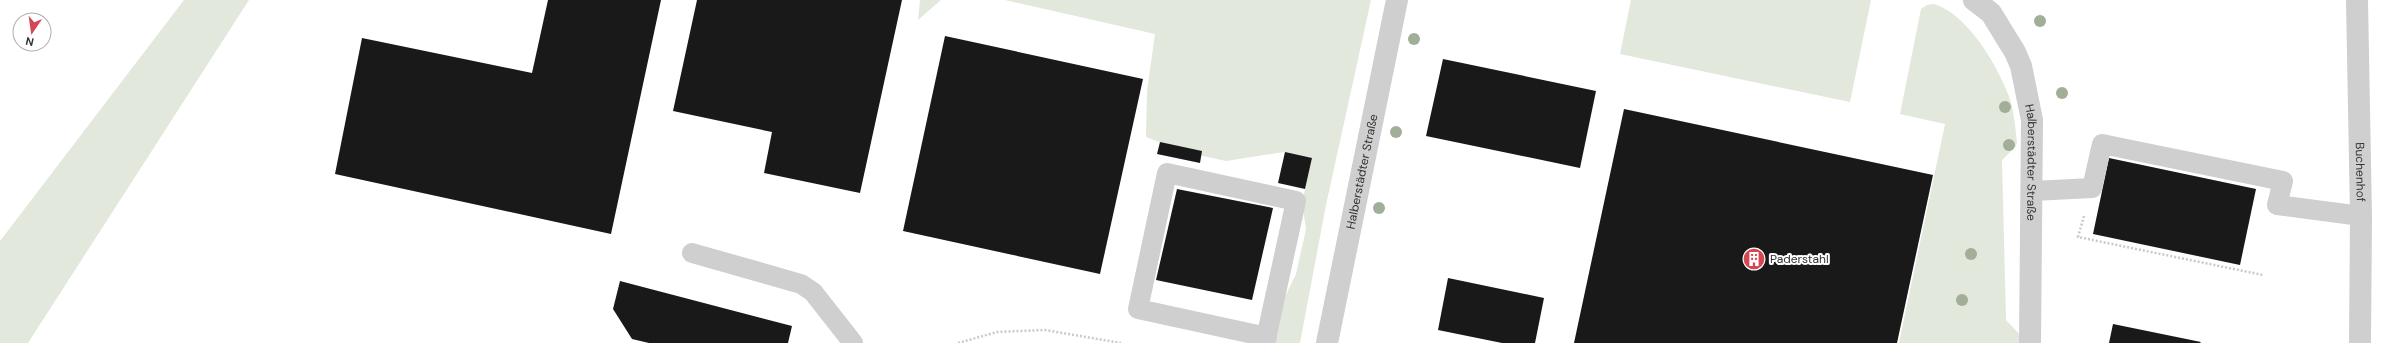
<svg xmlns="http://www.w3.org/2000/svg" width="2382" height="343" viewBox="0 0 2382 343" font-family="'DM Sans',sans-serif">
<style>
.green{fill:#e2e8dc}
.building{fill:#191919}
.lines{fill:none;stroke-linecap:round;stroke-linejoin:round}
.path{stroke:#c9c9c9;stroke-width:2.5;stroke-dasharray:2 2;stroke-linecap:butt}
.service{stroke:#cfcfcf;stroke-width:20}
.minor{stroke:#cfcfcf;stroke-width:22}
.tree{fill:#a2ae98}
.labels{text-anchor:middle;stroke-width:4;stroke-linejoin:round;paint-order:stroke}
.street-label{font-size:12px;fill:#323232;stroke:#fff}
.poi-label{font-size:12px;fill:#323232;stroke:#fff;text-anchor:start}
</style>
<rect width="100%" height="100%" fill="#fff"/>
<path class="green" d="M 184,0 L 249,0 L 28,343 L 0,343 L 0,241 Z
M 920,0 L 941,0 L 918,20 Z
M 1005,0 L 1371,0 L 1326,205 L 1300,343 L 1272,343 L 1279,309 L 1296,274 L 1306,229 L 1302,202 L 1312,159 L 1284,152 L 1226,161 L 1189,153 L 1146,137 L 1147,91 L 1155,34 Z
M 1631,0 L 1871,0 L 1850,102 L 1620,54 Z
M 1934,4 C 1967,14 1996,63 2008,94 C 2014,109 2015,126 2017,142 L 2016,146 L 2002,160 L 2006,320 L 2020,335 L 2019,343 L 1899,343 L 1945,124 L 1900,114 L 1921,9 L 1927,5 Z"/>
<path class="building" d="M 548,0 L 661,0 L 611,234 L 335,174 L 362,38 L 532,73 Z
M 697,0 L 902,0 L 860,193 L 764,173 L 772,132 L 673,111 Z
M 945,36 L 1143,79 L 1100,274 L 903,231 Z
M 1443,59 L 1596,91 L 1580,168 L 1426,136 Z
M 1624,109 L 1933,175 L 1897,343 L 1574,343 Z
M 1160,142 L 1202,151 L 1200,163 L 1157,154 Z
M 1285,152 L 1312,158 L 1305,189 L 1278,183 Z
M 2109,158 L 2256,189 L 2240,265 L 2093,234 Z
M 1177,189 L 1273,208 L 1252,300 L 1156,280 Z
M 1448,278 L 1544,298 L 1535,343 L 1502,343 L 1438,330 Z
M 620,281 L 792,326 L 788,343 L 649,343 L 632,339 L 613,309 Z
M 2113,324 L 2201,342 L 2200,343 L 2109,343 Z"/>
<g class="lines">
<path class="path" d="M 2084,216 L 2078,237 L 2263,275
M 958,343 L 997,332 L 1045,330 L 1121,343"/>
<path class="service" d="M 2033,191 L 2092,188 L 2102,144 L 2283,181 L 2277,205 L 2361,216
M 692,253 L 801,284 L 813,292 L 853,343
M 1265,343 L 1296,201 L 1167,173 L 1138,309 L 1267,337"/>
<g class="minor">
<path id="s1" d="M 1974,0 L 1991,13 L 2015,52 L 2021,66 L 2032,120 L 2030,343"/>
<path id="s2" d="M 2357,0 L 2361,216 L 2360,343"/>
<path id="s3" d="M 1327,343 L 1397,0"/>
</g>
</g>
<g class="tree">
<circle cx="2040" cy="21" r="6"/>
<circle cx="1414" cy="39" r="6"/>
<circle cx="2062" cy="93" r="6"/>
<circle cx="2005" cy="107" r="6"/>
<circle cx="1396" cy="132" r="6"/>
<circle cx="2009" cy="145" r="6"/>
<circle cx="1379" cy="208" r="6"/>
<circle cx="1971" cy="254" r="6"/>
<circle cx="1962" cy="300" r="6"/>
</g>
<defs>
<g id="building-disc" transform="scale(1.15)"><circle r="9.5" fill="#d64755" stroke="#fff"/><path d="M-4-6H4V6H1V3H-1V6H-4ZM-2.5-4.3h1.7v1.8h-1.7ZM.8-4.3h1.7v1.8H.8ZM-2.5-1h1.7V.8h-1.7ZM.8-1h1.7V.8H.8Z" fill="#fff"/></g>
</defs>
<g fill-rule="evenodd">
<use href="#building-disc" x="1754" y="259"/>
</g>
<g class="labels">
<g class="street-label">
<text dy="4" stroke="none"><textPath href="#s1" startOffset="180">Halberstädter Straße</textPath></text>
<text dy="4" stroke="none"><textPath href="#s3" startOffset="175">Halberstädter Straße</textPath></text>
<text dy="4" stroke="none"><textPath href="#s2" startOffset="172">Buchenhof</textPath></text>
</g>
<g class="poi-label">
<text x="1770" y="263">Paderstahl</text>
</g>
</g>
<g transform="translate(32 32) rotate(193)"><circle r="19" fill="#ffffff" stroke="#adadad"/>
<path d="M0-3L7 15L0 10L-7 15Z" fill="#d64755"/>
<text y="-6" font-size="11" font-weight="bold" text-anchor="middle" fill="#323232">N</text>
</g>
</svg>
